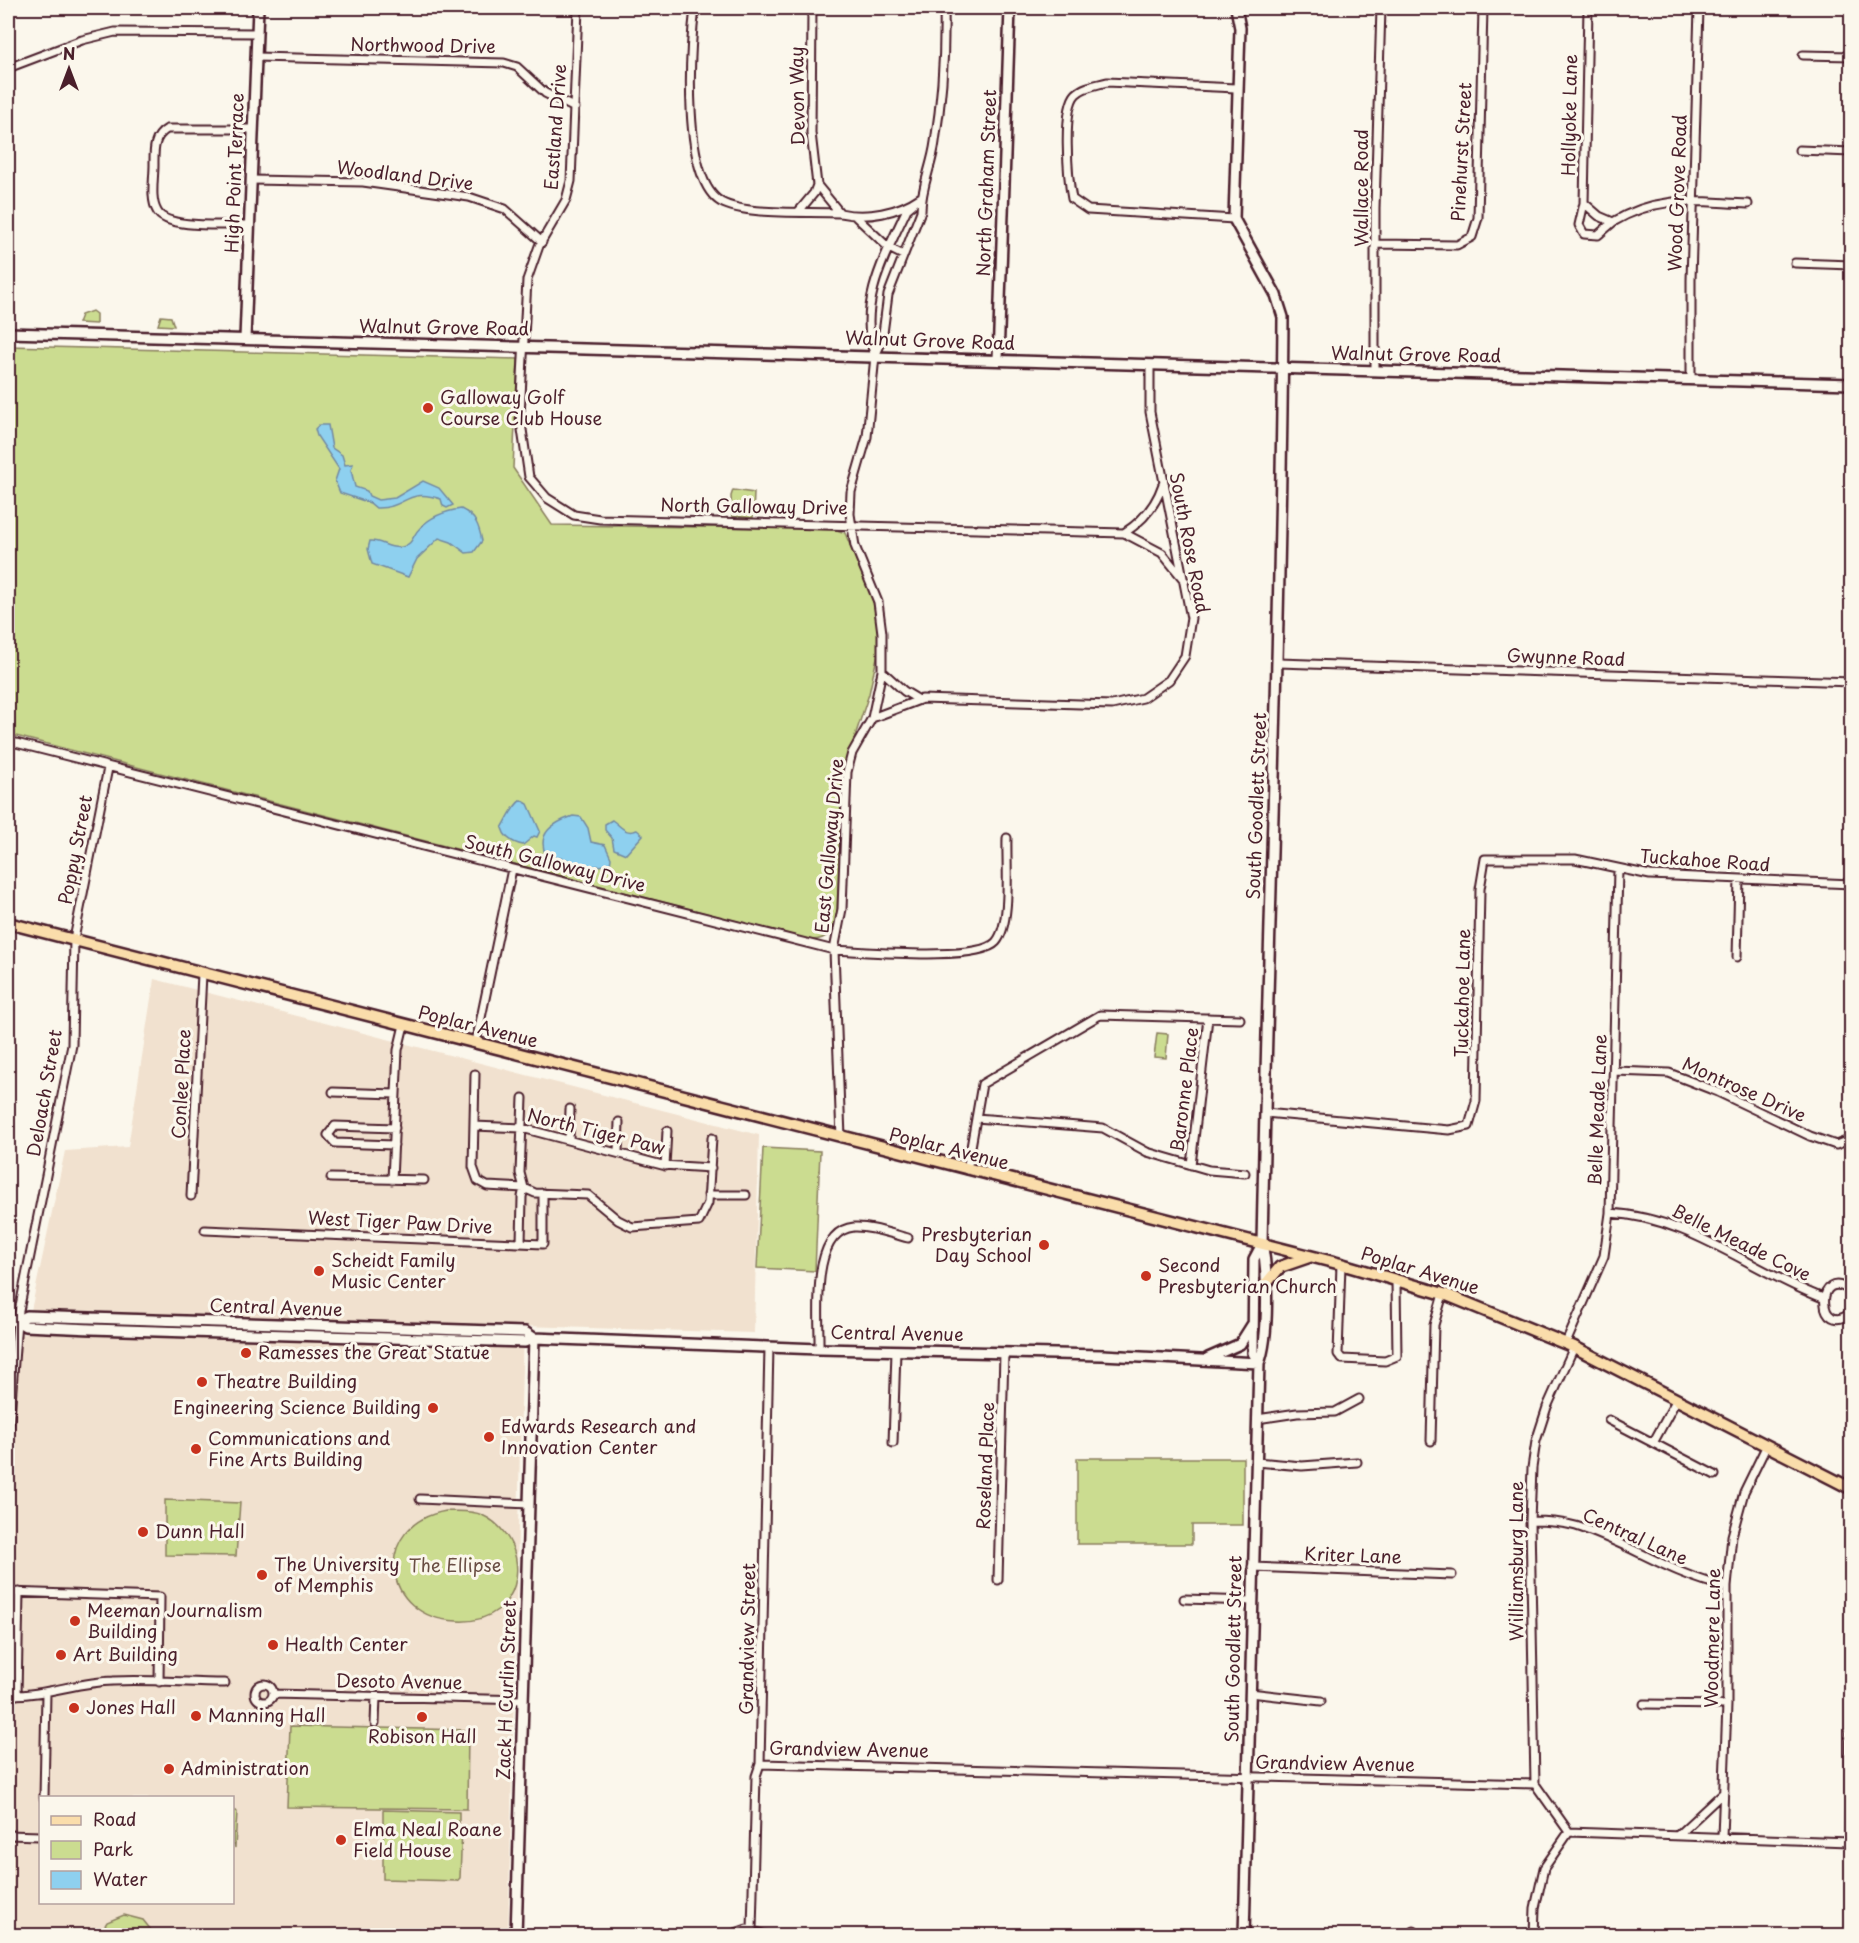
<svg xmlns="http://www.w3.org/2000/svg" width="1859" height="1943" viewBox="0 0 1859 1943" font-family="'Playpen Sans',sans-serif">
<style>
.built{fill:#f1e1cf;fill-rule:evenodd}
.green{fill:#cbdc90;stroke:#8a7e5e;stroke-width:1.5}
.water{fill:#8ed0ef;stroke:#7389a1;stroke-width:1.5}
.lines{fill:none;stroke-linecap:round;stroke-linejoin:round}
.street-casing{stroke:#4a1f2b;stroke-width:11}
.secondary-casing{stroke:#4a1f2b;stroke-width:14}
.primary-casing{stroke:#4a1f2b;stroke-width:15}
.street{stroke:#fbf7ec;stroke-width:7}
.secondary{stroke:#fbf7ec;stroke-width:9}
.primary{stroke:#faddab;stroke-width:10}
.poi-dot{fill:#c8321e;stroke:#fbf7ec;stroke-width:2}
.labels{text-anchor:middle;stroke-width:6;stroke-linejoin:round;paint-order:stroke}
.street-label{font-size:18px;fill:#4a1f2b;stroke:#fbf7ec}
.poi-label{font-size:18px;fill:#4a1f2b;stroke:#fbf7ec;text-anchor:start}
.park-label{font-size:18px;fill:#6a4e44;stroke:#fbf7ec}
</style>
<rect width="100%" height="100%" fill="#fbf7ec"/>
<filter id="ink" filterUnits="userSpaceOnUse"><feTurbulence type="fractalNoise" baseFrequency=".0167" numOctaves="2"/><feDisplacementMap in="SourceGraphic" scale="12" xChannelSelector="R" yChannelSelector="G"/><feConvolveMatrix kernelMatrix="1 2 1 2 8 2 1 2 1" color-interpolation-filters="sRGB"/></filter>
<g filter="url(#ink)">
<path class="built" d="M 154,979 L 759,1135 L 754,1333 L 523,1326 L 508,1935 L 8,1936 L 8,1333 L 26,1334 L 65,1151 L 128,1147 ZM 40,1798 L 232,1798 L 232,1902 L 40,1902 Z"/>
<path class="green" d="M 92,311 L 96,314 L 96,324 L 78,323 L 81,315 Z
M 161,316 L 171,317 L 174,326 L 158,325 Z
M 8,346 L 518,359 L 513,468 L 552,525 L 834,529 L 845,533 L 872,598 L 876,614 L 879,648 L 869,694 L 843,772 L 837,911 C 835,929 830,940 811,940 L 8,734 Z
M 733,490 L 754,493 L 753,518 L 732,516 L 731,496 Z
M 1157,1033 L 1168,1034 L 1166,1058 L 1154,1057 Z
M 763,1148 L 820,1151 L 815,1271 L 757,1268 Z
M 1077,1458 L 1243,1458 L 1243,1525 L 1192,1525 L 1192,1544 L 1077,1544 Z
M 165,1500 L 240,1503 L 236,1556 L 165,1555 Z
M 446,1511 C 458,1512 471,1510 482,1515 C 518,1531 530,1582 499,1609 C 486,1619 473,1622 457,1621 C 380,1619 371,1524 446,1511 Z
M 290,1726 L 468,1730 L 467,1809 L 287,1807 Z
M 233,1810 L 237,1812 L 235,1848 L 233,1843 Z
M 383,1810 L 459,1812 L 459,1828 L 462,1828 L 460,1878 L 457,1881 L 383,1879 Z
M 124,1915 L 143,1920 L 155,1935 L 99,1935 L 107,1922 Z"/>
<path class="water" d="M 319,425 L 328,425 L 332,448 L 342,455 L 345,465 L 353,464 L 351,470 L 355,487 L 367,491 L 369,496 L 378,500 L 395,498 L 423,481 L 439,488 L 453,505 L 447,508 L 443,506 L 441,499 C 405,487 407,509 376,508 L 370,503 L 340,493 L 335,481 L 339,469 L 317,436 L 315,429 Z
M 461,509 C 476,516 479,526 482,541 L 474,552 L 466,553 L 451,542 L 439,538 L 417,559 L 408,577 L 372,564 L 368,549 L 370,541 C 381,540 390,550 402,547 C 414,544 412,535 420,528 C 431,516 446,511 461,509 Z
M 521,800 L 528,804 L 540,831 L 537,837 L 534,836 L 523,845 C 513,843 505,839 502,828 C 507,820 513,805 521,800 Z
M 573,816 L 581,817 L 588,828 L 591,842 L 605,845 L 611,858 L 610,865 L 581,867 L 566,859 L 546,856 C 536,833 553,823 573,816 Z
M 612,820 C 621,826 625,835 637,830 L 643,835 L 626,854 L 614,849 L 612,838 L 605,830 L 605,824 Z"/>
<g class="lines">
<g class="street-casing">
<path id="street" d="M 578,8 L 571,181 L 566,200 L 539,246 L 527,280 L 520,416 L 529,477 L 547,498 L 574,515 L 600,519 L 1124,533 L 1162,553 L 1185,581
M 695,8 C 690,49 681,178 721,202 C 746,216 810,211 840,213 C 867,219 898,213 921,197
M 812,8 L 811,133 L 817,185 L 840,213
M 1588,8 L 1584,203 L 1599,216 L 1613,222 C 1660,194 1696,202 1748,204
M 8,15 L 8,8
M 1803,55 L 1852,56
M 256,57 L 504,63 L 517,67 L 545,93 L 575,108
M 8,68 L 82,40 L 115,32 L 257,33
M 1799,150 L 1852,152
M 251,180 L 363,182 L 469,197 L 505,209 L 542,242
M 1584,203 L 1579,225 L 1584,234 L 1598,235 L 1613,222
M 799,211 L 814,193 L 817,185
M 855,216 L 889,248 L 903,255
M 1234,219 L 1088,210 L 1072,199 C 1068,179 1062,108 1076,94 C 1084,86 1097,85 1107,82 L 1236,88
M 250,225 C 230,224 166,230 157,211 C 150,199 154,179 154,165 C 154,151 153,137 167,129 L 253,129
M 1377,244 L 1457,245 L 1472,237 L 1478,218 L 1483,8
M 1795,263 L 1852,265
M 875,356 C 856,305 886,254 907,209 L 913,204
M 1375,370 L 1375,208 L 1381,8
M 1691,379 L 1691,280 L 1699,8
M 1124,533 C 1143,521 1156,505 1163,484
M 1279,663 L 1852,682
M 882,671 L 904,691 L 919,700
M 872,718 L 922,699 L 1112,705 L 1143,698 L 1169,680 L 1185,656 L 1191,618 L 1150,412 L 1150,366
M 8,741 L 834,950 C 865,951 978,962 996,942 C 1012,924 1006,862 1007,838
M 1737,957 L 1739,879
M 476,1042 L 512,869
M 1615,1071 L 1669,1073 L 1718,1092 L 1810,1136 L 1836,1145 L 1849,1140 L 1852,1132
M 475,1074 L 473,1167 L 478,1181 L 487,1186 L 524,1188 L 535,1193 L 588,1195 L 618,1220 L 632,1227 L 699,1222 L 708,1203 L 712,1138
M 333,1092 L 396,1094
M 1265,1113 L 1449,1130 L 1469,1126 L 1476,1101 L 1480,889 L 1485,859 L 1575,859 L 1650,875 L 1852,884
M 976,1118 L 1103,1128 L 1147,1152 L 1209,1170 L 1245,1173
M 474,1126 L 522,1128 L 662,1165 L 711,1168
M 841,1138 L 834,950 L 842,909 L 847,772 L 852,753 L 872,718 L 882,671 L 882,633 L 878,602 L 855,546 L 850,514 L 851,492 L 867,437 L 875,356 L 882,341 L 888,295 L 921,211 C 921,187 932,166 935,142 C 942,98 945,53 944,8
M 569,1140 L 570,1109
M 394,1145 L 335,1143 L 328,1135 L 335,1126 L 395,1128
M 618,1153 L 619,1122
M 1191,1165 L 1208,1018
M 665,1166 L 667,1131
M 967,1170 L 982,1084 L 1100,1015 L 1240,1019
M 331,1178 L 424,1180
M 392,1180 L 398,1050 L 404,1025
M 708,1195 L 746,1195
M 191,1196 L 202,974
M 1610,1213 C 1689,1217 1751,1271 1823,1298
M 205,1230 L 543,1244 L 543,1193
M 521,1243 L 522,1197 L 524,1188 L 520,1173 L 523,1098
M 1341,1264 L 1338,1354 L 1342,1359 L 1385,1361 L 1397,1356 L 1396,1281
M 1852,1292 C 1813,1262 1818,1343 1852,1311
M 1566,1343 L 1604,1256 L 1610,1213 L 1618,869
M 819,1349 C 820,1317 809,1231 854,1227 C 872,1226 891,1234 908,1238
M 1257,1419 L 1297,1413 L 1335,1412 L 1359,1399
M 1609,1420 L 1715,1475
M 1431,1441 L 1434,1325 L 1443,1294
M 8,1443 L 17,1321 L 72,1045 L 74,939 L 108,768
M 893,1443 L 896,1351
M 1653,1443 L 1677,1399
M 1256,1462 L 1302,1466 L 1357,1462
M 420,1499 L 529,1504
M 1530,1521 C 1545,1521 1562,1522 1576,1526 C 1630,1543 1669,1574 1727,1587
M 1252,1567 L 1452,1575
M 998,1580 L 1004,1353
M 8,1592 L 160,1597 L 159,1682
M 1184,1599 L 1253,1601
M255 1693a9 9 0 1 1 18 0a9 9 0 1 1-18 0Z
M 1250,1693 L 1321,1701
M 273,1694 L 523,1700
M 8,1695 C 44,1696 77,1682 113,1681 C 150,1679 188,1683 225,1683
M 17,1695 L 19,1592
M 1644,1704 L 1727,1705
M 375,1723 L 376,1697
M 760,1764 L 1535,1784 L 1569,1832 L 1849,1842 L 1852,1643
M 1535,1784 L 1530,1521 L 1532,1468 L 1536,1441 L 1547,1407 L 1574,1347
M 44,1798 L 46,1693
M 8,1835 L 40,1836
M 1678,1835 L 1724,1792
M 1722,1837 L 1727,1705 L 1727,1587 L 1732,1536 L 1744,1492 L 1766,1447
M 752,1930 L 756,1776 L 760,1764 L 769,1347
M 727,1936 L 747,1929 L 769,1936
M 1414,1936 L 1414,1931
M 1534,1936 L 1535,1908 L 1544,1868 L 1569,1832"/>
</g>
<g class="secondary-casing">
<path id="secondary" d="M 1236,8 L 1240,28 L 1234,219 L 1276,295 L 1283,317 C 1281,627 1268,935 1262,1244 C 1268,1270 1269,1339 1259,1363 L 1244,1936
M 8,333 L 1852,384
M 245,339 L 258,8
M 998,360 L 1010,8
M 8,1320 L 17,1321 L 27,1316 L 525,1332 L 534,1338
M 17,1321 L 25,1326 L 91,1329 L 525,1342 L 534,1338 L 819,1349 L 1102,1355 L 1259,1363
M 1208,1358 L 1240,1344 L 1252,1325
M 1259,1363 L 1253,1353 L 1254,1259 L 1262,1244
M 516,1936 L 534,1338"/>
</g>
<g class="primary-casing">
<path id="primary" d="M 8,923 L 1341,1264 L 1447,1295 L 1574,1347 L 1852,1489
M 1265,1285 L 1280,1267 L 1309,1257"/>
</g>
<use href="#street" class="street"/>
<use href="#secondary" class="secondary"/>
<use href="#primary" class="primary"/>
</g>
</g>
<g class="poi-dot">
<circle cx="428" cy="408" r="6"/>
<circle cx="1044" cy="1245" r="6"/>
<circle cx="319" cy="1271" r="6"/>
<circle cx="1146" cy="1276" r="6"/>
<circle cx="246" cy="1353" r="6"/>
<circle cx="202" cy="1382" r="6"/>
<circle cx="433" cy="1408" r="6"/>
<circle cx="489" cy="1437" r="6"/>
<circle cx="196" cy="1449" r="6"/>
<circle cx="143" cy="1532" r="6"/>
<circle cx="262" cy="1575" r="6"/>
<circle cx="75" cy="1621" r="6"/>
<circle cx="273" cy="1645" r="6"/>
<circle cx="61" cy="1655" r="6"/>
<circle cx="74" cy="1708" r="6"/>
<circle cx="196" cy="1716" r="6"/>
<circle cx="422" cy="1717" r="6"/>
<circle cx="169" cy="1769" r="6"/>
<circle cx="341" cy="1840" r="6"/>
</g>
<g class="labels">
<g class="street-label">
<text transform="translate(423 46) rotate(1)" y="6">Northwood Drive</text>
<text transform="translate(798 96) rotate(-91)" y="6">Devon Way</text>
<text transform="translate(1570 115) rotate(-89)" y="6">Hollyoke Lane</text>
<text transform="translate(556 127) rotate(-86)" y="6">Eastland Drive</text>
<text transform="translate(1462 152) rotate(-87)" y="6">Pinehurst Street</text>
<text transform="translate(235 173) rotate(-88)" y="6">High Point Terrace</text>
<text transform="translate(405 176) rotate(7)" y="6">Woodland Drive</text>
<text transform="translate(987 183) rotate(-88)" y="6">North Graham Street</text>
<text transform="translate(1362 188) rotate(-90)" y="6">Wallace Road</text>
<text transform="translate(1678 193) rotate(-88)" y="6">Wood Grove Road</text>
<text transform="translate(444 328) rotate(1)" y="6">Walnut Grove Road</text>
<text transform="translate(930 341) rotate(2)" y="6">Walnut Grove Road</text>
<text transform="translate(1416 355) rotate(1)" y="6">Walnut Grove Road</text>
<text transform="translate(754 507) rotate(1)" y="6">North Galloway Drive</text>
<text transform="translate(1189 543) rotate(79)" y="6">South Rose Road</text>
<text transform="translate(1566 658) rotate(2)" y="6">Gwynne Road</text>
<text transform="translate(1257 806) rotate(-88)" y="6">South Goodlett Street</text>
<text transform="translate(830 846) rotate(-85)" y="6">East Galloway Drive</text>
<text transform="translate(76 850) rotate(-79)" y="6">Poppy Street</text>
<text transform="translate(1705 861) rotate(4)" y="6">Tuckahoe Road</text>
<text transform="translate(555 864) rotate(14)" y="6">South Galloway Drive</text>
<text transform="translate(1463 993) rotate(-89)" y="6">Tuckahoe Lane</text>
<text transform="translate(478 1027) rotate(14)" y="6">Poplar Avenue</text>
<text transform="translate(182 1084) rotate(-87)" y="6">Conlee Place</text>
<text transform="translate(1185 1090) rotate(-83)" y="6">Baronne Place</text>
<text transform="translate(1744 1090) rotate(24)" y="6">Montrose Drive</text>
<text transform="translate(45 1093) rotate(-80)" y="6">Deloach Street</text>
<text transform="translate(1598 1110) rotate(-88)" y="6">Belle Meade Lane</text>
<text transform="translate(596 1132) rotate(14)" y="6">North Tiger Paw</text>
<text transform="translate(949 1149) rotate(14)" y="6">Poplar Avenue</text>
<text transform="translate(400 1223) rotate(3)" y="6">West Tiger Paw Drive</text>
<text transform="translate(1741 1243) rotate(26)" y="6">Belle Meade Cove</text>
<text transform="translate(1420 1271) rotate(17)" y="6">Poplar Avenue</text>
<text transform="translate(276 1308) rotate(2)" y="6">Central Avenue</text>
<text transform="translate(897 1334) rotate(1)" y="6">Central Avenue</text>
<text transform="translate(986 1466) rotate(-88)" y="6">Roseland Place</text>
<text transform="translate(1635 1537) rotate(24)" y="6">Central Lane</text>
<text transform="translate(1353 1556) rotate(2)" y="6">Kriter Lane</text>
<text transform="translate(1517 1561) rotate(-90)" y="6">Williamsburg Lane</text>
<text transform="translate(1713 1638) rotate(-89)" y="6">Woodmere Lane</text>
<text transform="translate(748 1639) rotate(-89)" y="6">Grandview Street</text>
<text transform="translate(1234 1649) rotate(-89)" y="6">South Goodlett Street</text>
<text transform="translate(399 1682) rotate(1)" y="6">Desoto Avenue</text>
<text transform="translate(507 1690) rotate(-88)" y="6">Zack H Curlin Street</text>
<text transform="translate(849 1750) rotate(1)" y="6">Grandview Avenue</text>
<text transform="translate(1335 1764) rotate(1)" y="6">Grandview Avenue</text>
</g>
<g class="poi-label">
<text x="440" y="404">Galloway Golf<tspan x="440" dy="21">Course Club House</tspan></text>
<text x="1032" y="1241" text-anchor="end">Presbyterian<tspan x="1032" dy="21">Day School</tspan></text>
<text x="331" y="1267">Scheidt Family<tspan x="331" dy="21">Music Center</tspan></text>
<text x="1158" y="1272">Second<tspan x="1158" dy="21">Presbyterian Church</tspan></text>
<text x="258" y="1359">Ramesses the Great Statue</text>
<text x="214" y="1388">Theatre Building</text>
<text x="421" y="1414" text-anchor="end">Engineering Science Building</text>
<text x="501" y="1433">Edwards Research and<tspan x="501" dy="21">Innovation Center</tspan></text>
<text x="208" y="1445">Communications and<tspan x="208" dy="21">Fine Arts Building</tspan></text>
<text x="155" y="1538">Dunn Hall</text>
<text x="274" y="1571">The University<tspan x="274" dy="21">of Memphis</tspan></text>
<text x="87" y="1617">Meeman Journalism<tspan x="87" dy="21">Building</tspan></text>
<text x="285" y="1651">Health Center</text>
<text x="73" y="1661">Art Building</text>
<text x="86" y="1714">Jones Hall</text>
<text x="208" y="1722">Manning Hall</text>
<text x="422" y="1743" text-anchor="middle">Robison Hall</text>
<text x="181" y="1775">Administration</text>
<text x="353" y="1836">Elma Neal Roane<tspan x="353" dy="21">Field House</tspan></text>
</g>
<g class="park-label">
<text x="455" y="1572">The Ellipse</text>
</g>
</g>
<rect width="1859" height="1943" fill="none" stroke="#fbf7ec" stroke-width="30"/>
<rect x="15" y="15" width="1829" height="1913" fill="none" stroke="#4a1f2b" stroke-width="2" filter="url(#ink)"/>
<rect x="39" y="1796" width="195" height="108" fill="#fbf7ec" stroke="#b4a19f" stroke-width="1.5"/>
<rect x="51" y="1816" width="30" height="9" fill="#faddab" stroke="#b4a19f" stroke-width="1.5"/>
<text x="93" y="1826" font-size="18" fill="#4a1f2b">Road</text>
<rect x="51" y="1841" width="30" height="18" fill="#cbdc90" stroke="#b4a19f" stroke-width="1.5"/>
<text x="93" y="1856" font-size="18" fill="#4a1f2b">Park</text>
<rect x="51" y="1871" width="30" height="18" fill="#8ed0ef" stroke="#b4a19f" stroke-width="1.5"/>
<text x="93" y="1886" font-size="18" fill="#4a1f2b">Water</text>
<g transform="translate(69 69)" stroke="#fbf7ec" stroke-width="4.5" paint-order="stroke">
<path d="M0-4.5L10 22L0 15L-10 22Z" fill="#4a1f2b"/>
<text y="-9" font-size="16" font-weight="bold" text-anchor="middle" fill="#4a1f2b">N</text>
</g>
</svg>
